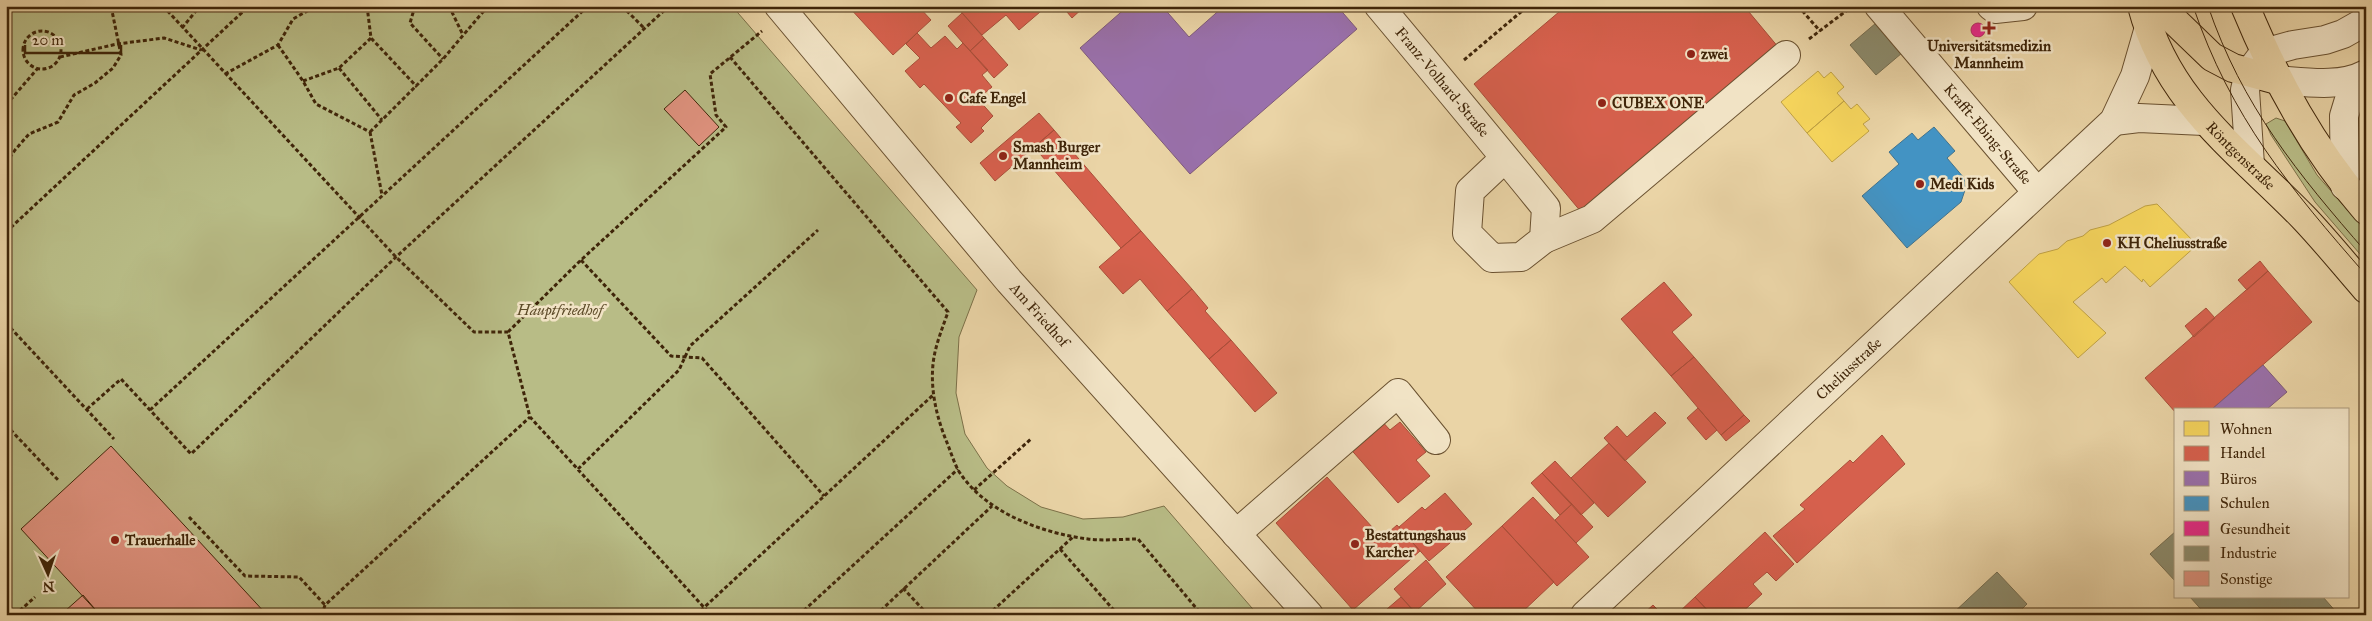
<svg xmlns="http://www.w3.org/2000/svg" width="2372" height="621" viewBox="0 0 2372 621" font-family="'IM FELL Great Primer',serif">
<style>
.green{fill:#b8bc86;stroke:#7c7048}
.homes{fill:#f6d55c;stroke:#bfa043}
.shops{fill:#d6604d;stroke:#a94e39}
.offices{fill:#9970ab;stroke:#7e5a7a}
.schools{fill:#4393c3;stroke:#42728b}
.health{fill:#e7298a;stroke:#b52863}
.industry{fill:#8c8c6e;stroke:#756d50}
.building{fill:#e19380;stroke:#3f2509}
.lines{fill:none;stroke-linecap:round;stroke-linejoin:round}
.minor-casing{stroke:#6a5130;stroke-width:30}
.major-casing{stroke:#3f2509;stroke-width:30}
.path{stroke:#3f2509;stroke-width:3;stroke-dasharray:4 2.5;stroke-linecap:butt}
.minor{stroke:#f1e3c5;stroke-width:28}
.major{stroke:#ead4a6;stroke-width:28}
.tram{stroke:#3f2509;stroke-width:1}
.poi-dot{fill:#8f2418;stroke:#f1e3c5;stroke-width:2}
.labels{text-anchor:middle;stroke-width:5;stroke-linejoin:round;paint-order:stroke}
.poi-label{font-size:15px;font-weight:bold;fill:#3f2509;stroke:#f1e3c5;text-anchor:start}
.street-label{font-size:15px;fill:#3f2509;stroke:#f1e3c5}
.park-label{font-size:15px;font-style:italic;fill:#5d4b28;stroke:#f1e3c5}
</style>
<rect width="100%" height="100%" fill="#ead4a6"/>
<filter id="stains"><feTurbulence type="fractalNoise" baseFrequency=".004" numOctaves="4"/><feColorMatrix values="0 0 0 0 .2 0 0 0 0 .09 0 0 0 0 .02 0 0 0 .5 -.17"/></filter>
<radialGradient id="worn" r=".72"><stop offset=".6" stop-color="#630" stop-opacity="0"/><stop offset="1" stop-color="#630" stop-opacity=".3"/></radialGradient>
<path class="green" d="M 6,6 L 732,6 L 977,290 L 959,337 L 956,393 L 965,434 L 987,468 L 1007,486 L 1041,507 L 1083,519 L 1123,517 L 1164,506 L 1258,615 L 6,615 Z
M 2276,118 L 2285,121 L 2317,175 L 2366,231 L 2366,261 L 2315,202 L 2271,135 L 2266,124 Z"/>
<path class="homes" d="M 1818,71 L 1824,78 L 1831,72 L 1844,87 L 1837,93 L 1844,101 L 1807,133 L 1781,102 Z
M 1844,101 L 1851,109 L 1857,104 L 1870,119 L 1863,124 L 1869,131 L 1832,162 L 1807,133 Z
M 2157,204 L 2197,245 L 2150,287 L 2143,279 L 2142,282 L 2125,266 L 2106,283 L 2102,278 L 2073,302 L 2106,333 L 2078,358 L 2009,282 L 2039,254 L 2058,249 L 2067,241 L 2083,236 L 2090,230 L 2109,225 L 2145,206 Z"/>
<path class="shops" d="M 848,6 L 918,6 L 931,20 L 893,55 Z
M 956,6 L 1047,6 L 1019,30 L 1006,15 L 982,35 Z
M 1062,6 L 1085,6 L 1072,18 Z
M 1566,6 L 1744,6 L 1779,48 L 1582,213 L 1474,84 Z
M 962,13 L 984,38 L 970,51 L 948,26 Z
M 917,33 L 931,48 L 945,36 L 957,49 L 963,43 L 988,70 L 982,75 L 992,87 L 978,99 L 993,116 L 981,128 L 984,131 L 971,143 L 956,127 L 961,123 L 924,84 L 920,88 L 905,71 L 920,58 L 906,44 Z
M 984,38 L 1008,65 L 994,78 L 970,51 Z
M 1039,113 L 1054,130 L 995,181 L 980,163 Z
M 1054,130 L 1141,231 L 1121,248 L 1034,147 Z
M 1141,231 L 1192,289 L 1167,311 L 1140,279 L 1123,294 L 1099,267 Z
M 2260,261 L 2268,271 L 2247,290 L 2238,280 Z
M 2268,271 L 2312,322 L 2211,410 L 2176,410 L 2176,413 L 2145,378 Z
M 1664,282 L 1692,315 L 1672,332 L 1694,357 L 1671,376 L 1621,319 Z
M 1192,289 L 1208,308 L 1205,311 L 1231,340 L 1209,359 L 1167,311 Z
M 2206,308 L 2215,318 L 2194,337 L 2185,326 Z
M 1231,340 L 1277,393 L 1255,412 L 1209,359 Z
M 1694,357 L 1744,415 L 1721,435 L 1671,376 Z
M 1698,408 L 1717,430 L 1706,440 L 1687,418 Z
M 1655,412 L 1666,423 L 1625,461 L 1604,438 L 1617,426 L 1627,437 Z
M 1744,415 L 1750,421 L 1726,441 L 1721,435 Z
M 1379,418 L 1390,430 L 1400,422 L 1426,452 L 1416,460 L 1430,476 L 1398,503 L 1347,445 Z
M 1882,435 L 1905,464 L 1797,563 L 1773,536 L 1805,509 L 1800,505 L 1850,460 L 1853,463 Z
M 1609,443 L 1646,482 L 1608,517 L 1571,478 Z
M 1555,461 L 1594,503 L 1581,515 L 1542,473 Z
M 1542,473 L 1572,504 L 1560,515 L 1531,483 Z
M 1327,477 L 1382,538 L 1397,525 L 1420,551 L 1353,610 L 1276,523 Z
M 1445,493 L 1472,524 L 1429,561 L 1399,527 L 1422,507 L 1425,510 Z
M 1533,497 L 1589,557 L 1557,586 L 1502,526 Z
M 1572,504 L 1593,527 L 1576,543 L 1555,520 Z
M 1502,526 L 1554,582 L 1519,615 L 1481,615 L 1446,577 Z
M 1765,532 L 1794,564 L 1776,581 L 1767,572 L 1753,584 L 1762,594 L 1739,615 L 1712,615 L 1695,597 Z
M 1426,560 L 1446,584 L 1415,612 L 1394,589 Z
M 1401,597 L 1417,615 L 1380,615 Z
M 1695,597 L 1712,615 L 1676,615 Z
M 1653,605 L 1663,615 L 1642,615 Z"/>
<path class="offices" d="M 1128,6 L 1162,6 L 1189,37 L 1224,6 L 1337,6 L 1357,29 L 1190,174 L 1080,48 Z
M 2263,365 L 2287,392 L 2266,410 L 2211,410 Z"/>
<path class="schools" d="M 1934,127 L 1955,151 L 1947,158 L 1964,178 L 1965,190 L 1961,202 L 1907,248 L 1862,196 L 1899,164 L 1889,152 L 1912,133 L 1918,140 Z"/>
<path class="health" d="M1971 30a7 7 0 1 1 14 0a7 7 0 1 1-14 0Z"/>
<path class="industry" d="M 1876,23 L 1902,53 L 1876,75 L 1850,45 Z
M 2176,531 L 2176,582 L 2150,554 Z
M 1997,572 L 2027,604 L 2016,615 L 1951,615 Z
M 2190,597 L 2323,597 L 2338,614 L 2206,615 Z"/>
<path class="building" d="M 685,90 L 719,127 L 699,146 L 664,109 Z
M 111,446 L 209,552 L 267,615 L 100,615 L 21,529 Z
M 83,595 L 100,615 L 68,615 L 65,611 Z"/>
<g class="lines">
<g class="minor-casing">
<g id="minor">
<path id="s1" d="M 779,6 L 1009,281 L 1309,615"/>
<path id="s2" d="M 1379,6 C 1435,73 1491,140 1546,208 L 1544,239 L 1521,257 L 1492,258 L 1467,233 L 1470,191 L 1505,158"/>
<path id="s3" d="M 1879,6 L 2037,192"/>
<path d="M 1991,6 L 1995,9 L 2023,6"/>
<path d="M 2277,80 C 2305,82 2340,88 2366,74"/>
<path d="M 2114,121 L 2139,118 L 2204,121"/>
<path d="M 2250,165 L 2245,90 L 2249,73 L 2264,53 L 2293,45 L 2325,40 L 2343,34 L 2366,21"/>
<path d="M 2345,186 L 2344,116 L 2355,80"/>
<path d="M 1544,239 L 1592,219 L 1786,55"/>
<path d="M 1236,534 L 1398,393 L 1436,440"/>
<path id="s4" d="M 1585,615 L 2114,121 L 2135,76 L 2148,31"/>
</g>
</g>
<g class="major-casing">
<g id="major">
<path id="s5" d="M 2142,6 C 2167,102 2238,150 2303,217 C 2325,240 2345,265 2366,289"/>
<path d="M 2159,6 L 2212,57 L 2233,68 L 2277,80"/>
<path d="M 2245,6 C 2276,81 2313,149 2366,210"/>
</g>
</g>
<path class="path" d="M 163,6 L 396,257 L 474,332 L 508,332 L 530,417 L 711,615
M 367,6 L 371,38 L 417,87
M 415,6 L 410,23 L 443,59
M 449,6 L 463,35
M 622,6 L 645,29
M 1798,6 L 1820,31
M 182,28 L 200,6
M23 50a19 19 0 1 1 38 0a19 19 0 1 1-38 0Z
M 1809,39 L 1850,8
M 278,45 L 303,81 L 316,104 L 370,132
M 60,57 L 117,44 L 164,38 L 201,50
M 730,57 L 948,312 C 943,326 938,339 935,352 C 928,383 936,417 948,445 C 951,453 954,462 958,470 C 984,512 1041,533 1088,539 C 1104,541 1122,539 1138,539 L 1202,615
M 1464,60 L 1528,6
M 339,68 L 382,120
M 225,74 L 278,45 L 293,19 L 316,6
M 303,81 L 339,68 L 371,38
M 6,105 L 38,68
M 370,132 L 443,59 L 488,6
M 370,132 L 382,195
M 6,163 L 15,150 L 29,134 L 58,122 L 74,95 L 95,83 L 113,68 L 121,55 L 111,6
M 6,232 L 249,6
M 581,260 L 671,356 L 702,358 L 824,496
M 6,323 L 114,439
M 508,332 L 581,260 L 726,127 L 716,115 L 710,74 L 762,31
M 87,409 L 121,379 L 191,454 L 396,257 L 669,6
M 150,410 L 588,6
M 6,425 L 59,481
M 578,469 L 679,370 L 690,346 L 818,230
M 974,490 L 1032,438
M 189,517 L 245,576 L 299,577 L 325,605
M 1060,549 L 1118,615
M 903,588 L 928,615
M 15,615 L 35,597
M 322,615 L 325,605 L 530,417
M 696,615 L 933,395
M 799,615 L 958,469
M 876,615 L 992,506
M 988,615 L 1074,536"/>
<use href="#minor" class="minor"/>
<use href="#major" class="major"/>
<path class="tram" d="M 2193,6 C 2231,118 2290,188 2366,275
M 2208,6 C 2242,106 2298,174 2366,252"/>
</g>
<g class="poi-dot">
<path d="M1986.5 20.5h5v5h5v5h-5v5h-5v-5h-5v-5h5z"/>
<circle cx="1691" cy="54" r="5"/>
<circle cx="949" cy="98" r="5"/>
<circle cx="1602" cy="103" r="5"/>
<circle cx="1003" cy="156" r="5"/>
<circle cx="1920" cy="184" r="5"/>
<circle cx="2107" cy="243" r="5"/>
<circle cx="115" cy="540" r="5"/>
<circle cx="1355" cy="544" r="5"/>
</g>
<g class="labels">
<g class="poi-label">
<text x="1989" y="51" text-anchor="middle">Universitätsmedizin<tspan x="1989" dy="17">Mannheim</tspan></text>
<text x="1701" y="59">zwei</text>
<text x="959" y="103">Cafe Engel</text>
<text x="1612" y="108">CUBEX ONE</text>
<text x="1013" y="152">Smash Burger<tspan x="1013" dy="17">Mannheim</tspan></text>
<text x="1930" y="189">Medi Kids</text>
<text x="2117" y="248">KH Cheliusstraße</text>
<text x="1365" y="540">Bestattungshaus<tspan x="1365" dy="17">Karcher</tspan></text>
<text x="125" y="545">Trauerhalle</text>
</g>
<g class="street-label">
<text dy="5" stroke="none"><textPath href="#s2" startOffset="99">Franz-Volhard-Straße</textPath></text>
<text dy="5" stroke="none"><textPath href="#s3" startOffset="168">Krafft-Ebing-Straße</textPath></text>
<text dy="5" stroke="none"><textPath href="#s5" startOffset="182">Röntgenstraße</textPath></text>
<text dy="5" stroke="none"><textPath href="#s1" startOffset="404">Am Friedhof</textPath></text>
<text dy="5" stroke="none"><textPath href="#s4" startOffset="361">Cheliusstraße</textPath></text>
</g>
<g class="park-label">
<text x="560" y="315">Hauptfriedhof</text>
</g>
</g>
<rect width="2372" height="621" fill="none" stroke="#ead4a6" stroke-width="25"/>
<rect x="8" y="8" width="2357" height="606" fill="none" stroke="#3f2509" stroke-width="2.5"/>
<rect x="12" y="12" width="2347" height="596" fill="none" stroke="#3f2509"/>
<rect x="2174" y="408" width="175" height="190" fill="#f1e3c5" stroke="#aa977a"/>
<rect x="2184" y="421" width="25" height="15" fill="#f6d55c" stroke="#aa977a"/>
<text x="2220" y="434" font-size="15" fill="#3f2509">Wohnen</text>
<rect x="2184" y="446" width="25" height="15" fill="#d6604d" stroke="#aa977a"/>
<text x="2220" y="458" font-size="15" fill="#3f2509">Handel</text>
<rect x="2184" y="471" width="25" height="15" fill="#9970ab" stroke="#aa977a"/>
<text x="2220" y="484" font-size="15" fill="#3f2509">Büros</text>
<rect x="2184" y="496" width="25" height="15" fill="#4393c3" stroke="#aa977a"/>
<text x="2220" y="508" font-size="15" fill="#3f2509">Schulen</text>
<rect x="2184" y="521" width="25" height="15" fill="#e7298a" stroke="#aa977a"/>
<text x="2220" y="534" font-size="15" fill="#3f2509">Gesundheit</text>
<rect x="2184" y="546" width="25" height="15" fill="#8c8c6e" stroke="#aa977a"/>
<text x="2220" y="558" font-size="15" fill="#3f2509">Industrie</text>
<rect x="2184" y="571" width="25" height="15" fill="#e19380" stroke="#aa977a"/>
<text x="2220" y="584" font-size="15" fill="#3f2509">Sonstige</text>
<g transform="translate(48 574) rotate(177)" stroke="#f1e3c5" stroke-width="4" paint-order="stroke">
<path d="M0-4L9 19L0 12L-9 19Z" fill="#3f2509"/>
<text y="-8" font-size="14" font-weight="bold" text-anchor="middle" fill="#3f2509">N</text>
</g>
<path d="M25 45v8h96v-8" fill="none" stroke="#3f2509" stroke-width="2.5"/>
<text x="32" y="45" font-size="15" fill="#3f2509" stroke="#f1e3c5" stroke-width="4" paint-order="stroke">20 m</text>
<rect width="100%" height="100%" filter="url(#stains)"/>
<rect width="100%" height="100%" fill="url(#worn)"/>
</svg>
